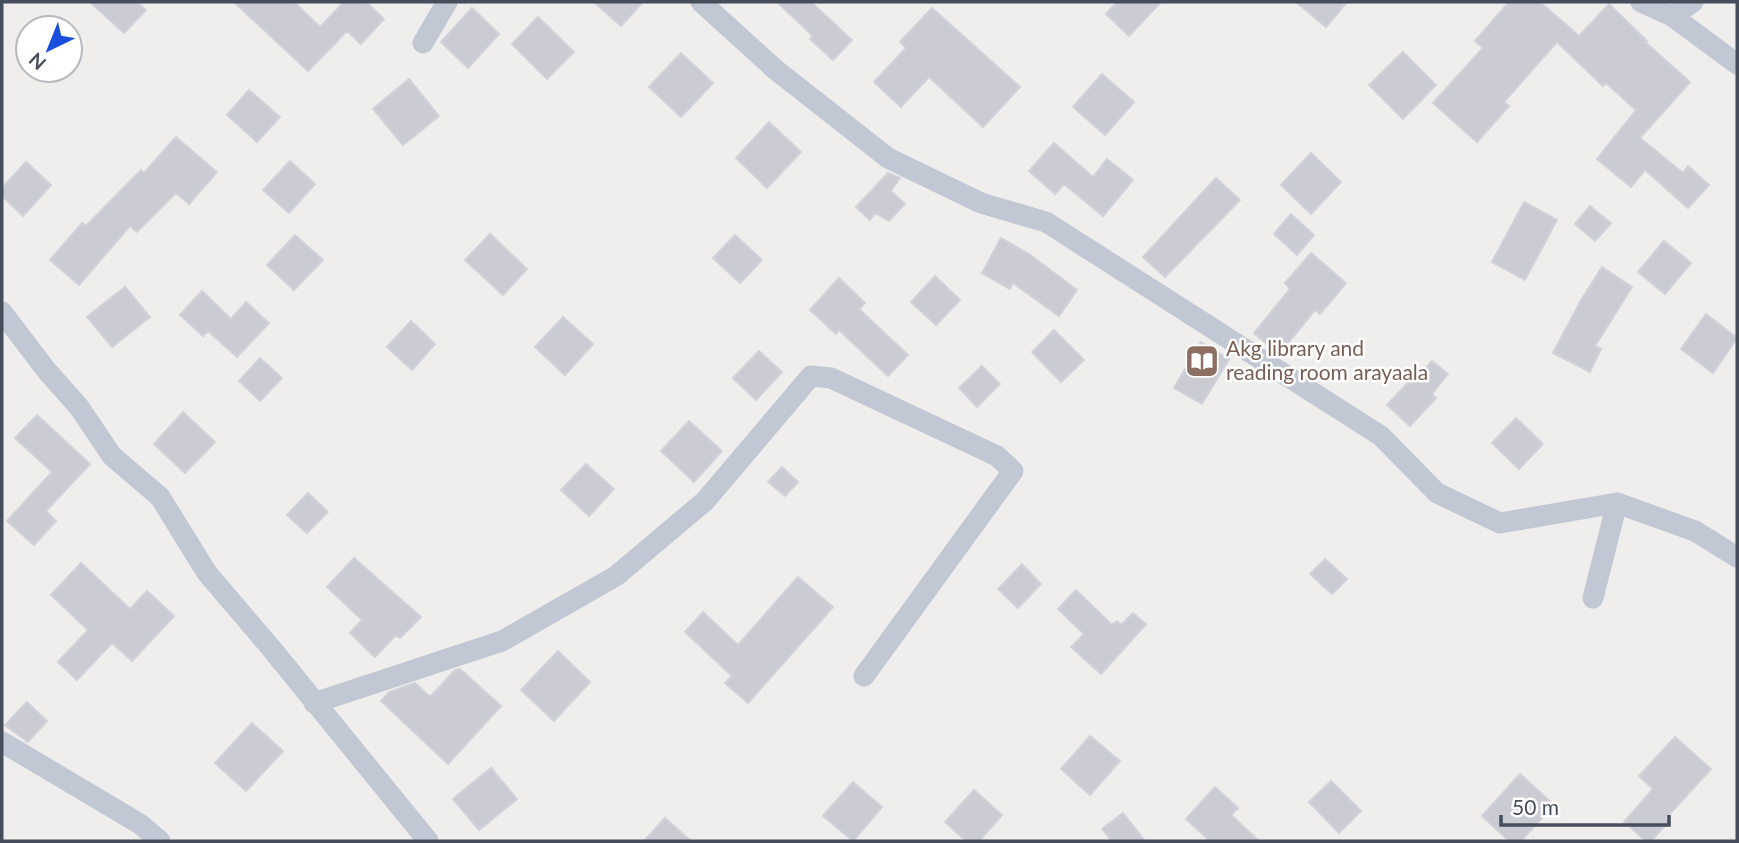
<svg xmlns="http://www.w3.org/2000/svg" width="1739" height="843" viewBox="0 0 1739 843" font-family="Lato,sans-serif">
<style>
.building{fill:#cacbd3;stroke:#d1d2d9;stroke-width:2}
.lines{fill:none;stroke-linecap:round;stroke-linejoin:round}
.minor{stroke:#c1c7d3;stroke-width:21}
.labels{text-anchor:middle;stroke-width:5;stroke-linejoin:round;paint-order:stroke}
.education-label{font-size:21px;fill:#785e54;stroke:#fff;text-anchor:start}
</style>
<rect width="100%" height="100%" fill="#f0eeed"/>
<path class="building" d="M 90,2 L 137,2 L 146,10 L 124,33 Z
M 234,2 L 294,2 L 320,27 L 344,2 L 366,2 L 384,19 L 361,44 L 347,31 L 308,71 Z
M 594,2 L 643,2 L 621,26 Z
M 777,2 L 811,2 L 852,40 L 833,60 L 810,39 L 813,36 Z
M 1117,2 L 1161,2 L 1129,36 L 1106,14 Z
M 1296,2 L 1347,2 L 1326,27 Z
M 1509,2 L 1540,2 L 1579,36 L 1609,4 L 1647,41 L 1645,42 L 1690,82 L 1640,138 L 1683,173 L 1688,166 L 1709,185 L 1688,208 L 1645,170 L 1631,187 L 1597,159 L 1636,110 L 1606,83 L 1603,86 L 1557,42 L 1504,102 L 1509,106 L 1477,142 L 1433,103 L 1483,48 L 1475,41 Z
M 472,8 L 499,34 L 468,68 L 441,42 Z
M 932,8 L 1020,87 L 983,127 L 929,77 L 901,107 L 874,82 L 906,48 L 900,42 Z
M 538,17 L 574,52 L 547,79 L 512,44 Z
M 1403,52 L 1436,85 L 1403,119 L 1369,85 Z
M 681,53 L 713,83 L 681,117 L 649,87 Z
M 1102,74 L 1134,102 L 1105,135 L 1073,107 Z
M 409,79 L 439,116 L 403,145 L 373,109 Z
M 249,90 L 280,117 L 257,142 L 227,115 Z
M 769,122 L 801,152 L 767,188 L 736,158 Z
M 176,137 L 217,172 L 189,204 L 176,193 L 137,232 L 130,226 L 79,285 L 50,260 L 82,223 L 86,226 L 141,170 L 144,173 Z
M 1054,143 L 1093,177 L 1107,159 L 1133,180 L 1103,216 L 1064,184 L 1055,194 L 1029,171 Z
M 1311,153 L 1341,182 L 1311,214 L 1281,185 Z
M 290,161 L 315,184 L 289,213 L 263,190 Z
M 26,162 L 51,185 L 23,216 L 2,196 L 2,188 Z
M 888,173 L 900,178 L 891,191 L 905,204 L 889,221 L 875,213 L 870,220 L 856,207 Z
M 1216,178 L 1240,200 L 1165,277 L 1143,257 Z
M 1524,202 L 1557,220 L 1525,280 L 1492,262 Z
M 1590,206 L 1611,223 L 1595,241 L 1575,224 Z
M 1291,214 L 1314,235 L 1297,255 L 1274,234 Z
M 490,234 L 527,269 L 503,295 L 465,260 Z
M 295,235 L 323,260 L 294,290 L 267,265 Z
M 735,235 L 762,260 L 740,283 L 713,258 Z
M 1001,238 L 1029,254 L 1077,290 L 1059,316 L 1013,283 L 1010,289 L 982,273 Z
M 1664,241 L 1691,263 L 1665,294 L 1638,272 Z
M 1311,253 L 1346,283 L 1320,314 L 1315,310 L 1279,354 L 1254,333 L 1290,289 L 1285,283 Z
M 1602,267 L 1632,287 L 1595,346 L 1601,349 L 1590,372 L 1553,353 L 1580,302 Z
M 935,276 L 960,300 L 936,325 L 911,302 Z
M 839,278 L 865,303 L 859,309 L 908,355 L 888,376 L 839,330 L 836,334 L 810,310 Z
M 125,287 L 150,317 L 112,347 L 87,317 Z
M 202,291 L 231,319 L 246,302 L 269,323 L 237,357 L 208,331 L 203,336 L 180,315 Z
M 1706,314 L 1737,338 L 1713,373 L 1681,349 Z
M 563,317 L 593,344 L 565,375 L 535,347 Z
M 411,321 L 435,344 L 412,370 L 387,347 Z
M 1054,330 L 1084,360 L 1061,382 L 1032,352 Z
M 1201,342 L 1229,359 L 1202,404 L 1174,388 Z
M 759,351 L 782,372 L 756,400 L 733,378 Z
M 260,358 L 282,378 L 260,401 L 239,381 Z
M 1432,361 L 1448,374 L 1432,394 L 1436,398 L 1410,426 L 1387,405 L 1413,377 L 1416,379 Z
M 982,366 L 1000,384 L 977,407 L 959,388 Z
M 183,412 L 215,442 L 185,473 L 154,444 Z
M 37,415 L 90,464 L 46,511 L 56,521 L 34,545 L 7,521 L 52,472 L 15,438 Z
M 1516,418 L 1543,444 L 1519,469 L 1492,443 Z
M 689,421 L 722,451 L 694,482 L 661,451 Z
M 586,464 L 614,489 L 589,516 L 561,490 Z
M 782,467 L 798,482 L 785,496 L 768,482 Z
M 308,493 L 328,512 L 307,533 L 287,515 Z
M 354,558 L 421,617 L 400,638 L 396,635 L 375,657 L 350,633 L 362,620 L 327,587 Z
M 1325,559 L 1347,579 L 1332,594 L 1310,574 Z
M 81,563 L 130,609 L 147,591 L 174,616 L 132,661 L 112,643 L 77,680 L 58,662 L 88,630 L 51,595 Z
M 1022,564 L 1041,584 L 1018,608 L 998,589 Z
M 798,577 L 833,607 L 748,703 L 725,683 L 732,676 L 685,632 L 703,612 L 738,645 Z
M 1076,590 L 1112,625 L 1117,621 L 1121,625 L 1133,613 L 1146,624 L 1101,674 L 1071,647 L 1084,634 L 1058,609 Z
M 558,651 L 590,682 L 554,721 L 521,690 Z
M 460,669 L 501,706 L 448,764 L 381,701 L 389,692 L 415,683 L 430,697 L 455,670 Z
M 27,702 L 47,721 L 28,742 L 5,725 Z
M 252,723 L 283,751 L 246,791 L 215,763 Z
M 1090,736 L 1120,761 L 1090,795 L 1061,769 Z
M 1675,737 L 1711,769 L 1666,818 L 1669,821 L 1651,841 L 1646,841 L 1624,822 L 1653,789 L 1639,776 Z
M 491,768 L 517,799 L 479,830 L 453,799 Z
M 1520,774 L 1554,805 L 1521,841 L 1509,841 L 1482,816 Z
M 1331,781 L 1361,811 L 1339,833 L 1309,802 Z
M 853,782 L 882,807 L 853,841 L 823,816 Z
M 1215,787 L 1238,808 L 1231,815 L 1259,841 L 1210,841 L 1186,819 Z
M 974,790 L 1002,815 L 979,841 L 966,841 L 945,822 Z
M 1123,813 L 1145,841 L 1112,841 L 1102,829 Z
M 665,818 L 691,841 L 644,841 Z"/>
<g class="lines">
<path class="minor" d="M 701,2 L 776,70 L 888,158 L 981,203 L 1046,222 L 1381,436 L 1437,493 L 1500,523 L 1617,503 L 1695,531 L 1737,557
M 1641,2 L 1672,16 L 1693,2
M 1672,16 L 1737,64
M 423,43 L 447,2
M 2,312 L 47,371 L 79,407 L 112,456 L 160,497 L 207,573 L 271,648 L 428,841
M 1593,598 L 1617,503
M 314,703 L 502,641 L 616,576 L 705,501 L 811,376 L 831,378 L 997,456 L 1013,471 L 864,676
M 2,742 L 140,824 L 160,841"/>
</g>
<defs>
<g id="library-square" transform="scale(1.75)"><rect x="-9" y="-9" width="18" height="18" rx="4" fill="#8d6e63" stroke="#fff"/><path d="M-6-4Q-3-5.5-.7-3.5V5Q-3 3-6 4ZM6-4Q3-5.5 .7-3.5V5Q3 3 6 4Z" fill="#fff"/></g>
</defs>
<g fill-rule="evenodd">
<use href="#library-square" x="1202" y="361"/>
</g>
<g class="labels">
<g class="education-label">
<text x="1226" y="356">Akg library and<tspan x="1226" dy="24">reading room arayaala</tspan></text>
</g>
</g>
<rect width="1739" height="843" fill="none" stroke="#464d5b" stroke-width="7"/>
<g transform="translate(49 49) rotate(223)"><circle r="33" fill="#ffffff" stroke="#b5b8bd" stroke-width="2"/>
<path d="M0-5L12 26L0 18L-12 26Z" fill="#1a4fde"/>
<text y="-10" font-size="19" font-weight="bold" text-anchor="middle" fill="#464d5b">N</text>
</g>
<path d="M1501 815v10h168v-10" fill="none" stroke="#464d5b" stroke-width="3.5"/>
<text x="1512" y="815" font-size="21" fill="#464d5b" stroke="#ffffff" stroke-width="5" paint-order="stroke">50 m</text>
</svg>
